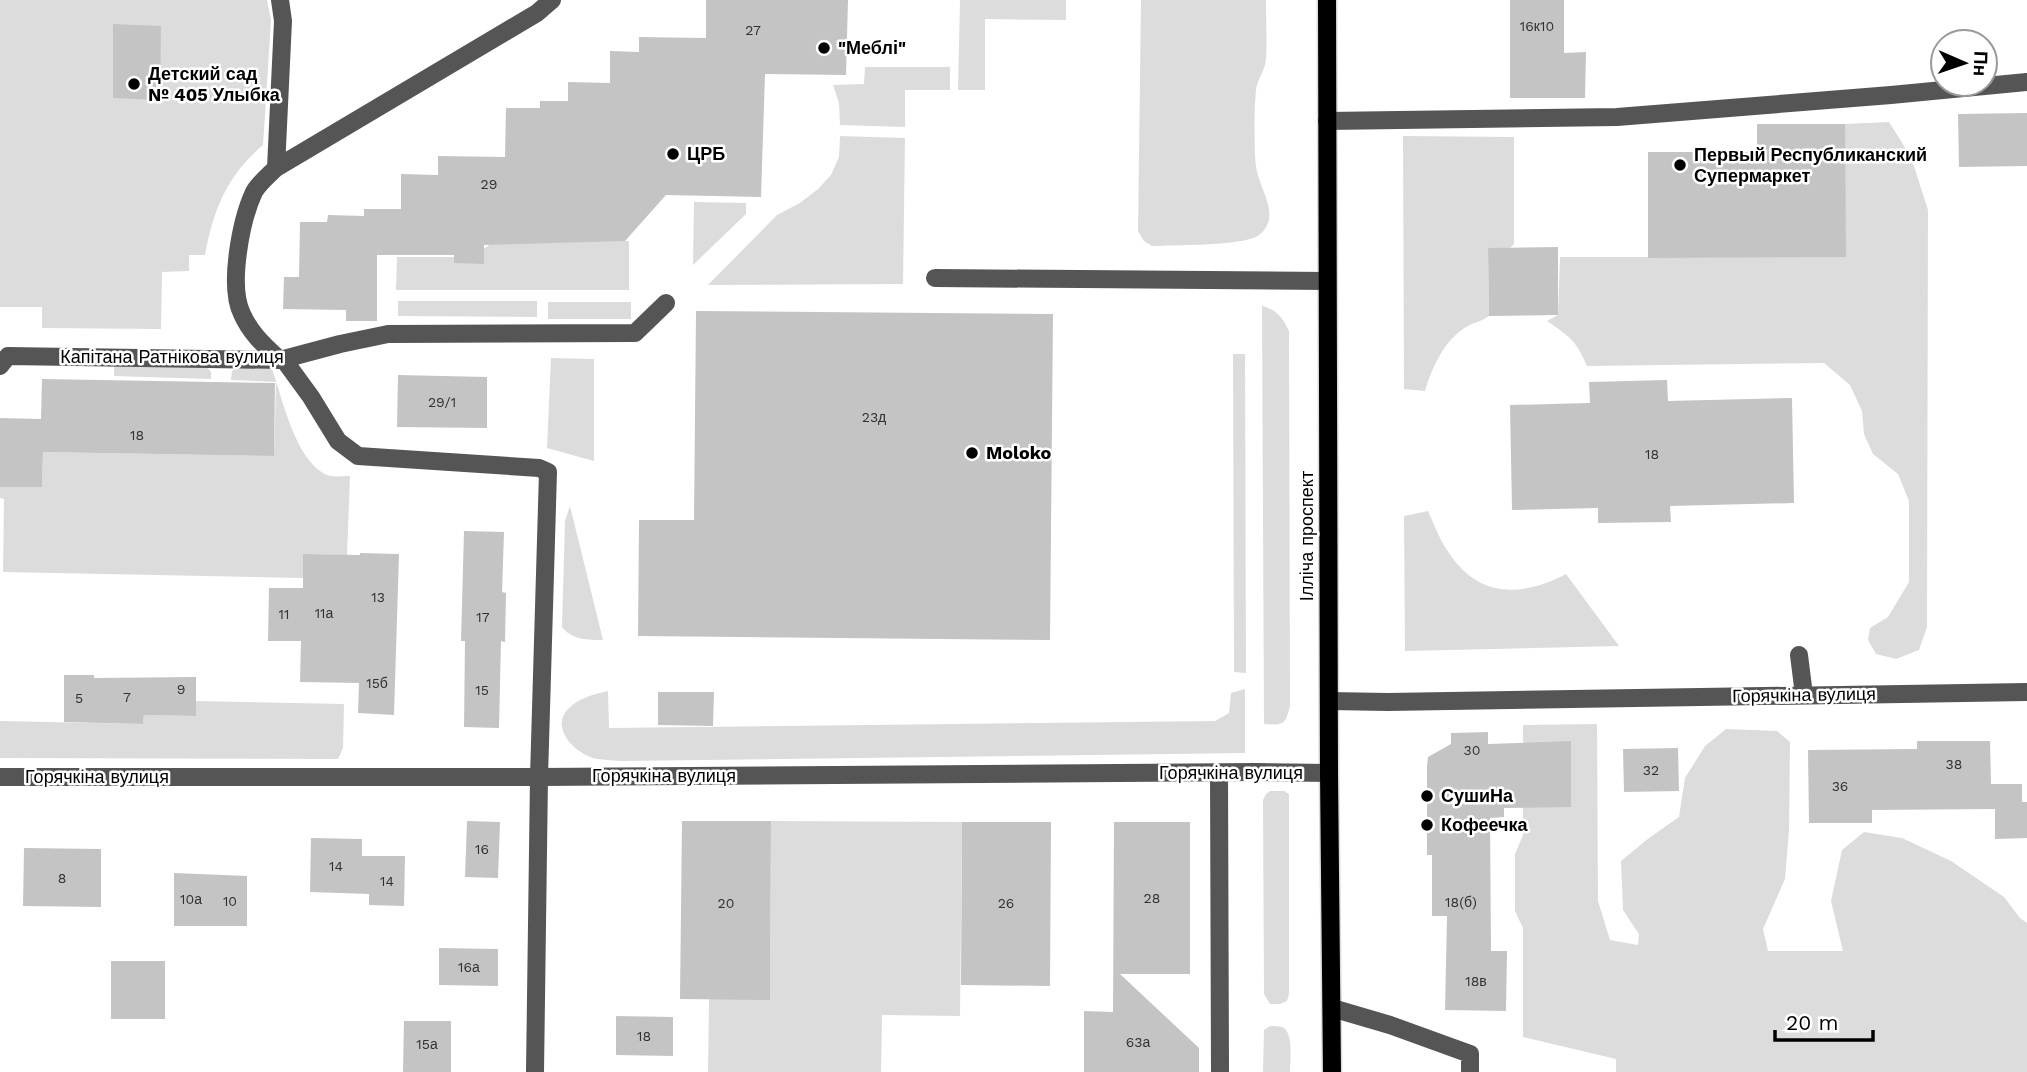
<svg xmlns="http://www.w3.org/2000/svg" width="2027" height="1072" viewBox="0 0 2027 1072" font-family="'Work Sans',sans-serif">
<style>
.green{fill:#dcdcdc}
.building{fill:#c4c4c4}
.lines{fill:none;stroke-linecap:round;stroke-linejoin:round}
.major-casing{stroke:#dbdbdb;stroke-width:21}
.minor{stroke:#555;stroke-width:18}
.major{stroke:#000;stroke-width:18}
.poi-dot{fill:#000;stroke:#fff;stroke-width:2.5}
.labels{text-anchor:middle;stroke-width:5;stroke-linejoin:round;paint-order:stroke}
.number-label{font-size:14px;fill:#313131}
.poi-label{font-size:18px;font-weight:bold;fill:#000;stroke:#fff;text-anchor:start}
.street-label{font-size:18px;fill:#000;stroke:#fff}
</style>
<rect width="100%" height="100%" fill="#fff"/>
<path class="green" d="M 0,0 L 267,0 L 271,20 L 263,145 C 227,176 214,208 205,255 L 189,255 L 189,271 L 162,272 L 161,329 L 42,328 L 42,307 L 0,307 Z
M 960,0 L 1066,0 L 1066,20 L 985,19 L 985,90 L 958,90 Z
M 1141,0 L 1266,0 C 1266,20 1267,40 1266,59 C 1265,70 1260,75 1257,85 C 1254,94 1254,153 1256,166 C 1258,188 1283,216 1259,235 C 1246,246 1173,245 1152,246 L 1144,241 L 1138,231 Z
M 865,67 L 950,67 L 950,90 L 905,90 L 905,127 L 840,125 L 839,103 L 833,85 L 864,84 Z
M 1889,122 L 1911,157 L 1928,210 L 1927,627 L 1919,650 L 1896,659 L 1876,654 L 1868,640 L 1870,628 L 1888,617 L 1909,582 L 1909,501 L 1898,474 L 1873,454 L 1864,434 L 1862,411 L 1850,385 L 1824,363 L 1587,366 C 1576,340 1570,337 1547,321 L 1558,315 L 1560,257 L 1845,257 L 1845,124 Z
M 840,136 L 905,138 L 903,284 L 708,285 L 777,215 L 800,203 L 818,189 L 831,175 L 839,157 Z
M 1403,136 L 1514,137 L 1514,244 L 1510,248 L 1488,248 L 1489,316 C 1481,322 1471,323 1463,329 C 1443,343 1432,368 1425,391 L 1404,389 Z
M 694,202 L 746,203 L 746,214 L 693,265 Z
M 495,241 L 629,241 L 629,290 L 396,290 L 397,257 L 472,257 Z
M 398,301 L 537,301 L 537,317 L 398,316 Z
M 548,302 L 631,302 L 631,319 L 548,319 Z
M 1262,306 C 1277,310 1282,317 1289,331 L 1290,706 C 1285,726 1283,725 1264,724 Z
M 1233,354 L 1245,354 L 1246,673 L 1234,672 Z
M 551,358 L 594,359 L 594,461 L 547,448 Z
M 119,364 L 206,366 L 211,372 L 211,379 L 114,376 L 114,367 Z
M 237,367 L 272,369 C 283,400 294,455 323,473 C 330,478 342,476 350,476 L 347,555 L 304,554 L 303,578 L 3,572 L 4,499 L 0,498 L 0,487 L 42,487 L 43,452 L 274,456 L 276,382 L 231,380 L 232,371 Z
M 570,506 L 603,640 C 588,640 572,640 562,627 L 565,521 Z
M 1428,511 C 1434,524 1439,538 1447,550 C 1477,598 1520,598 1566,574 L 1619,646 L 1405,651 L 1404,516 Z
M 1245,689 L 1245,753 L 621,761 C 612,760 601,760 593,758 C 574,752 550,728 568,709 C 578,698 595,694 608,691 L 609,728 L 1215,721 L 1229,713 L 1231,693 Z
M 196,701 L 344,704 L 343,748 L 338,759 L 0,758 L 0,721 L 143,724 L 144,715 L 195,716 Z
M 1597,724 L 1598,901 L 1610,940 L 1638,945 L 1639,934 L 1623,910 L 1621,861 L 1649,838 L 1679,817 L 1685,778 L 1705,746 L 1726,729 L 1777,731 L 1790,742 L 1789,830 L 1785,879 L 1763,929 L 1768,951 L 1843,951 L 1831,901 L 1842,850 L 1864,832 L 1902,838 L 1951,861 L 2004,897 L 2020,918 L 2027,923 L 2027,1072 L 1616,1072 L 1616,1059 L 1523,1037 L 1523,928 L 1515,911 L 1515,854 L 1523,835 L 1523,725 Z
M 1270,791 L 1284,791 L 1289,794 L 1289,994 L 1287,1001 L 1280,1004 L 1270,1004 L 1264,994 L 1263,800 L 1266,794 Z
M 771,821 L 962,822 L 960,1016 L 882,1015 L 881,1072 L 708,1072 L 709,999 L 770,999 Z
M 1270,1026 C 1271,1026 1280,1026 1282,1027 C 1294,1031 1290,1061 1290,1072 L 1263,1072 L 1264,1030 Z"/>
<path class="building" d="M 706,0 L 848,0 L 846,75 L 765,74 L 761,197 L 666,195 L 625,241 L 484,245 L 484,264 L 454,263 L 454,255 L 377,255 L 377,321 L 346,321 L 346,310 L 283,309 L 284,277 L 299,277 L 300,222 L 327,222 L 328,215 L 364,216 L 364,209 L 401,209 L 401,174 L 438,175 L 438,156 L 505,157 L 506,108 L 540,108 L 540,101 L 568,101 L 568,82 L 610,83 L 610,51 L 639,52 L 639,37 L 706,38 Z
M 1510,0 L 1564,0 L 1564,53 L 1586,52 L 1585,98 L 1510,98 Z
M 113,24 L 161,26 L 160,100 L 113,98 Z
M 2027,113 L 2027,166 L 1959,167 L 1958,114 Z
M 1757,124 L 1845,124 L 1846,257 L 1648,258 L 1648,152 L 1757,152 Z
M 1558,247 L 1558,315 L 1489,316 L 1488,248 Z
M 696,311 L 1053,314 L 1050,640 L 638,636 L 639,520 L 694,520 Z
M 398,375 L 487,377 L 487,428 L 397,427 Z
M 42,379 L 275,383 L 274,456 L 43,452 L 42,487 L 0,487 L 0,418 L 41,419 Z
M 1667,380 L 1668,401 L 1792,398 L 1794,503 L 1670,506 L 1671,522 L 1598,523 L 1598,508 L 1512,510 L 1510,405 L 1590,403 L 1589,382 Z
M 464,531 L 504,532 L 502,592 L 506,593 L 505,642 L 501,641 L 499,728 L 464,727 L 465,641 L 461,641 Z
M 360,553 L 399,554 L 394,715 L 358,713 L 359,683 L 300,682 L 301,641 L 268,641 L 269,588 L 303,588 L 303,554 L 360,555 Z
M 64,675 L 94,675 L 94,678 L 196,677 L 196,716 L 144,715 L 143,724 L 64,722 Z
M 658,692 L 714,692 L 713,726 L 658,725 Z
M 1488,732 L 1488,744 L 1571,741 L 1571,807 L 1504,808 L 1504,817 L 1490,818 L 1491,951 L 1507,951 L 1506,1011 L 1445,1010 L 1447,916 L 1432,916 L 1432,855 L 1427,855 L 1427,766 L 1428,757 L 1451,744 L 1451,733 Z
M 1917,741 L 1990,741 L 1991,784 L 2022,784 L 2022,802 L 2027,802 L 2027,838 L 1995,839 L 1995,809 L 1872,810 L 1872,823 L 1809,823 L 1808,750 L 1917,749 Z
M 1678,748 L 1679,791 L 1624,792 L 1623,749 Z
M 467,821 L 500,822 L 498,878 L 465,877 Z
M 682,821 L 771,821 L 770,1000 L 680,999 Z
M 962,822 L 1051,822 L 1050,986 L 961,985 Z
M 1114,822 L 1190,822 L 1190,974 L 1120,974 L 1199,1048 L 1199,1072 L 1084,1072 L 1084,1011 L 1113,1012 Z
M 311,838 L 362,839 L 362,856 L 405,856 L 404,906 L 369,905 L 369,894 L 310,892 Z
M 24,848 L 101,849 L 101,907 L 23,906 Z
M 174,873 L 247,876 L 247,926 L 174,926 Z
M 439,948 L 498,949 L 498,986 L 439,985 Z
M 111,961 L 165,961 L 165,1019 L 111,1019 Z
M 616,1016 L 673,1017 L 673,1056 L 616,1055 Z
M 404,1021 L 451,1021 L 451,1072 L 403,1072 Z"/>
<g class="lines">
<g class="major-casing">
<path id="major" d="M 1327,0 L 1329,773 L 1332,1072"/>
</g>
<path class="minor" d="M 1327,121 L 1617,117 L 1891,95 L 2027,82
M 276,168 L 283,21 L 280,0
M 935,278 L 1327,281
M 280,360 C 265,346 251,334 242,314 C 228,286 241,220 254,192 C 259,183 269,175 276,168 L 537,13 L 552,0
M 284,360 L 311,397 L 338,441 L 358,456 L 539,468 L 548,472 L 539,777 L 535,1072
M 0,366 L 8,356 L 280,360 L 340,344 L 388,334 L 635,333 L 666,303
M 1799,655 L 1804,695
M 1329,701 L 1388,702 L 2027,692
M 1219,773 L 1220,1072
M 0,777 L 539,777 L 1256,772 L 1329,773
M 1332,1008 L 1390,1025 L 1470,1054 L 1470,1072"/>
<use href="#major" class="major"/>
</g>
<g class="poi-dot">
<circle cx="824" cy="48" r="7"/>
<circle cx="134" cy="84" r="7"/>
<circle cx="673" cy="154" r="7"/>
<circle cx="1680" cy="165" r="7"/>
<circle cx="972" cy="453" r="7"/>
<circle cx="1427" cy="796" r="7"/>
<circle cx="1427" cy="825" r="7"/>
</g>
<g class="labels">
<g class="number-label">
<text x="1537" y="31">16к10</text>
<text x="753" y="35">27</text>
<text x="489" y="189">29</text>
<text x="442" y="407">29/1</text>
<text x="874" y="422">23д</text>
<text x="137" y="440">18</text>
<text x="1652" y="459">18</text>
<text x="378" y="602">13</text>
<text x="324" y="618">11а</text>
<text x="284" y="619">11</text>
<text x="483" y="622">17</text>
<text x="377" y="688">15б</text>
<text x="181" y="694">9</text>
<text x="482" y="695">15</text>
<text x="127" y="702">7</text>
<text x="79" y="703">5</text>
<text x="1472" y="755">30</text>
<text x="1954" y="769">38</text>
<text x="1651" y="775">32</text>
<text x="1840" y="791">36</text>
<text x="482" y="854">16</text>
<text x="336" y="871">14</text>
<text x="62" y="883">8</text>
<text x="387" y="886">14</text>
<text x="1152" y="903">28</text>
<text x="191" y="904">10а</text>
<text x="230" y="906">10</text>
<text x="1461" y="907">18(б)</text>
<text x="726" y="908">20</text>
<text x="1006" y="908">26</text>
<text x="469" y="972">16а</text>
<text x="1476" y="986">18в</text>
<text x="644" y="1041">18</text>
<text x="1138" y="1047">63а</text>
<text x="427" y="1049">15а</text>
</g>
<g class="poi-label">
<text x="838" y="54">"Меблі"</text>
<text x="148" y="80">Детский сад<tspan x="148" dy="21">№ 405 Улыбка</tspan></text>
<text x="687" y="160">ЦРБ</text>
<text x="1694" y="161">Первый Республиканский<tspan x="1694" dy="21">Супермаркет</tspan></text>
<text x="986" y="459">Moloko</text>
<text x="1441" y="802">СушиНа</text>
<text x="1441" y="831">Кофеечка</text>
</g>
<g class="street-label">
<text x="172" y="363">Капітана Ратнікова вулиця</text>
<text transform="translate(1307 536) rotate(-90)" y="6">Ілліча проспект</text>
<text transform="translate(1804 695) rotate(-1)" y="6">Горячкіна вулиця</text>
<text x="1231" y="779">Горячкіна вулиця</text>
<text x="664" y="782">Горячкіна вулиця</text>
<text x="97" y="783">Горячкіна вулиця</text>
</g>
</g>
<g transform="translate(1964 63) rotate(92)"><circle r="33" fill="#ffffff" stroke="#999999" stroke-width="2"/>
<path d="M0-5L12 26L0 18L-12 26Z" fill="#000000"/>
<text y="-10" font-size="19" font-weight="bold" text-anchor="middle" fill="#000000">Пн</text>
</g>
<path d="M1775 1030v10h98v-10" fill="none" stroke="#000000" stroke-width="3.5"/>
<text x="1786" y="1030" font-size="21" fill="#000000" stroke="#ffffff" stroke-width="5" paint-order="stroke">20 m</text>
</svg>
